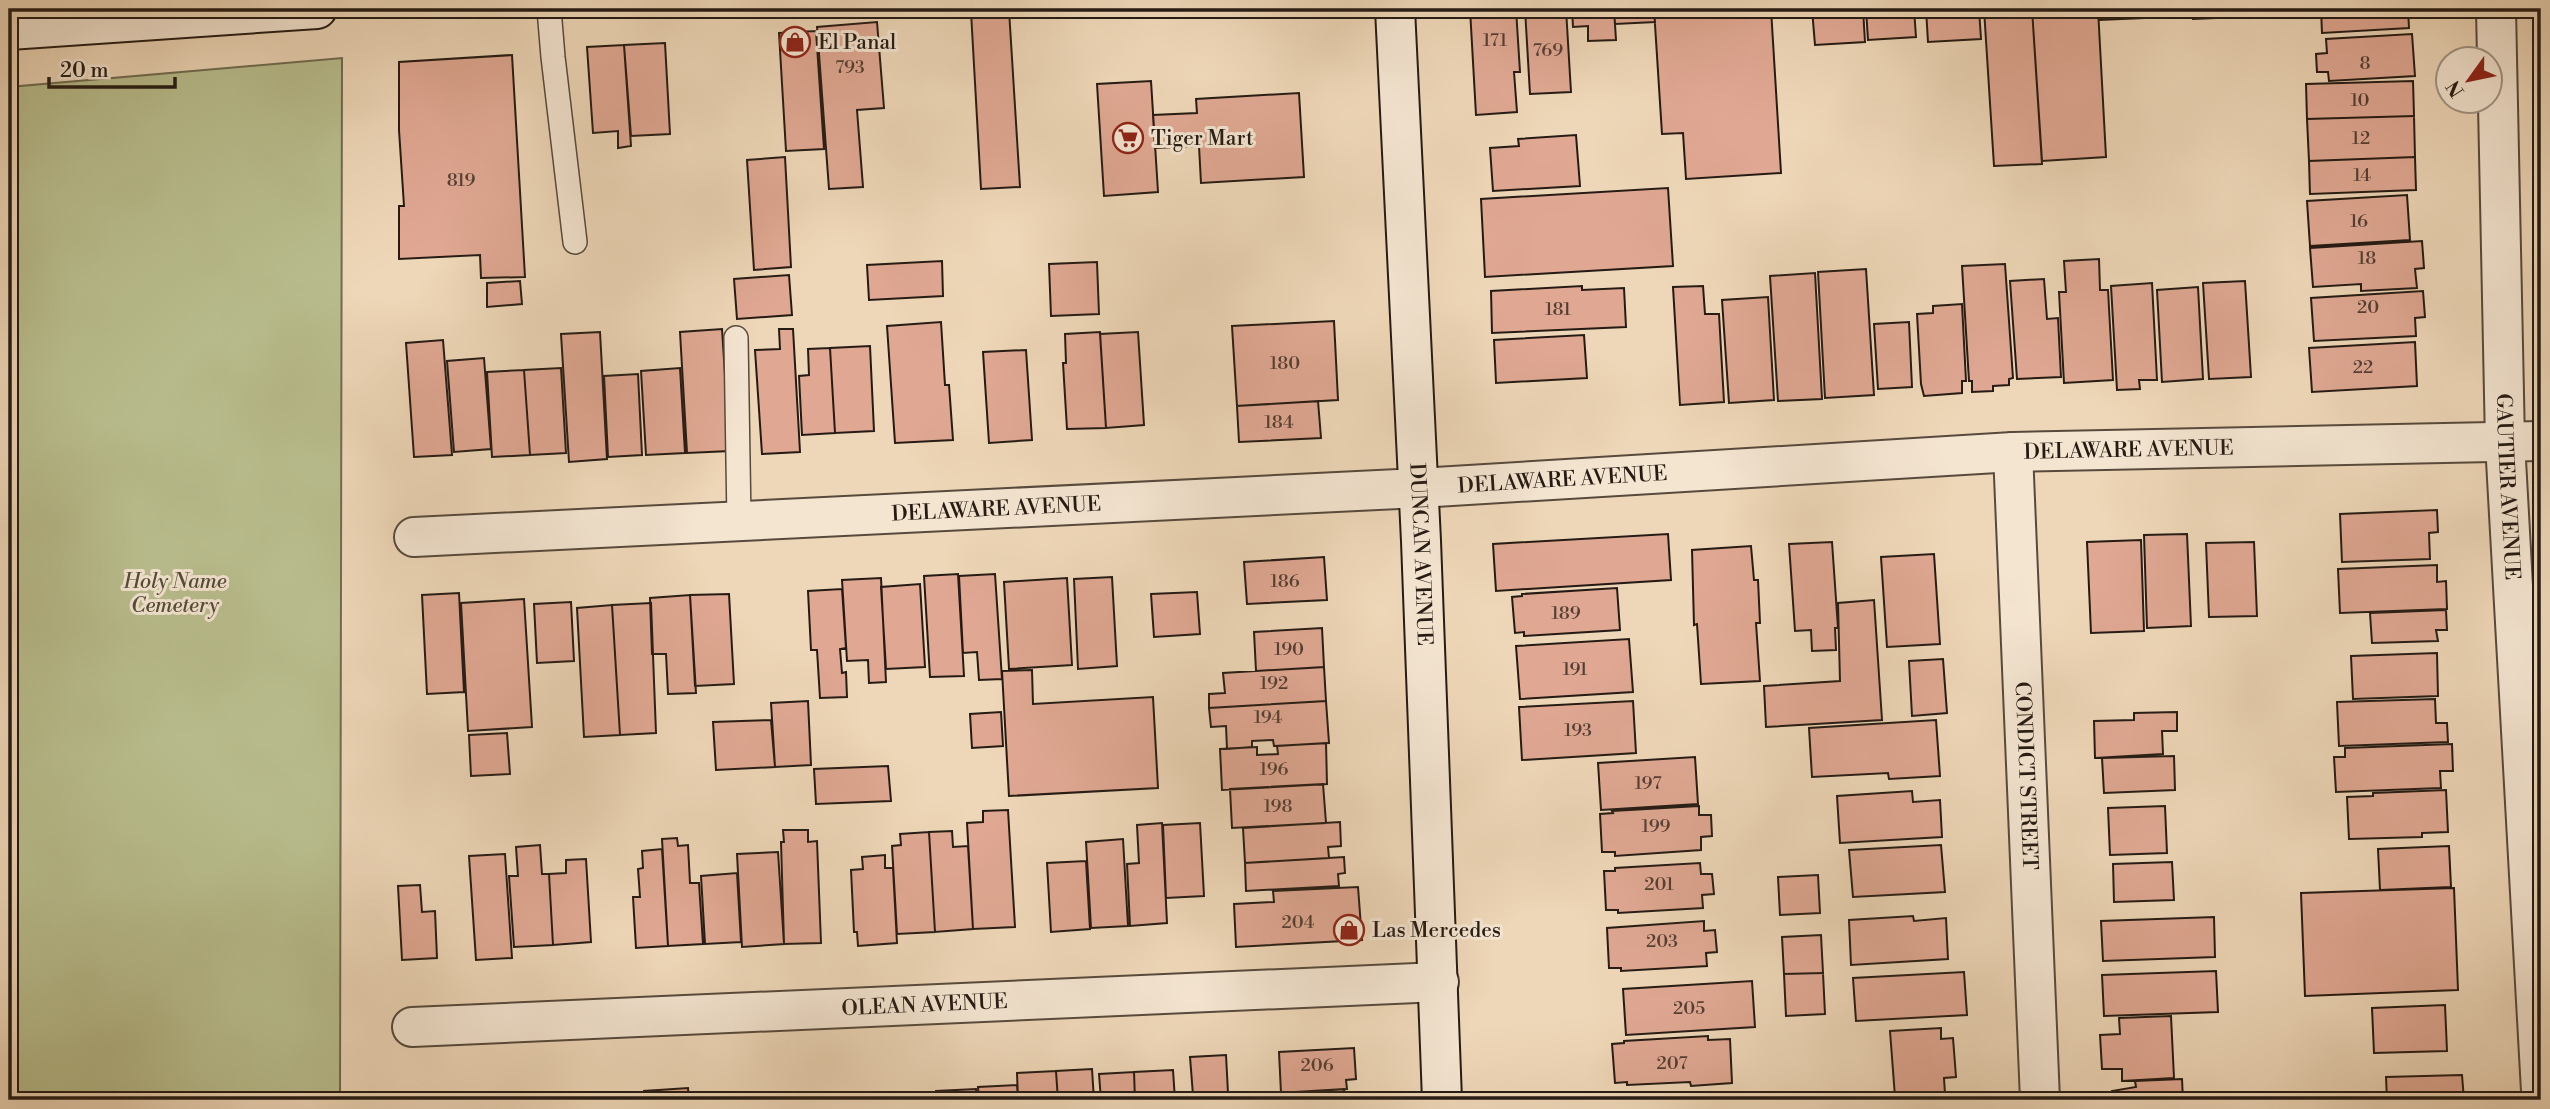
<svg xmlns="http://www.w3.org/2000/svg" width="2550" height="1109" viewBox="0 0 2550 1109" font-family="'Libre Bodoni',serif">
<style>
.green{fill:#b9be8e;stroke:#6f6c51;stroke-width:2}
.building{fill:#e0a893;stroke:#251b14;stroke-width:2}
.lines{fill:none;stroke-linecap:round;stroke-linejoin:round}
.lane-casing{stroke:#574a3d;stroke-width:26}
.street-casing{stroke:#574a3d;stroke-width:42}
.secondary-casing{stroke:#251b14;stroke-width:42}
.lane{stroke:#f4e5d1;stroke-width:23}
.street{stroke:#f4e5d1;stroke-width:38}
.secondary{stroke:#f4e5d1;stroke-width:38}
.labels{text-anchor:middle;stroke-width:6;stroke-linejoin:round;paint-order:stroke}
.number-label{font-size:18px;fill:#543e34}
.poi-label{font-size:21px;fill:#251b14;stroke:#f4e5d1;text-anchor:start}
.street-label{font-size:21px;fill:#251b14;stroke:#f4e5d1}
.park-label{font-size:21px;font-style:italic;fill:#514c39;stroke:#f4e5d1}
</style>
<rect width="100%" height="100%" fill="#eed7b8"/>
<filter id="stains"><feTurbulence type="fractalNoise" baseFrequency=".00286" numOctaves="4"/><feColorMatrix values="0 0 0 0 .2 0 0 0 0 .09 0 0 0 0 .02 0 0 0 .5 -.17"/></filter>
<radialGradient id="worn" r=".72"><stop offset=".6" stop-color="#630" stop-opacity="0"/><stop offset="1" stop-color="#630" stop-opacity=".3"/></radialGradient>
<path class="green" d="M 342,58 L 340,1100 L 9,1100 L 9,87 Z"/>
<path class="building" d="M 1470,9 L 1516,9 L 1520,72 L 1514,72 L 1517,112 L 1476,115 Z
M 1525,9 L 1566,9 L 1571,92 L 1530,94 Z
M 1572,9 L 1614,9 L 1616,40 L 1588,41 L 1588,26 L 1573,27 Z
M 1614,9 L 1654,9 L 1655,22 L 1615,24 Z
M 1654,9 L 1771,9 L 1781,173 L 1686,179 L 1683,133 L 1662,134 Z
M 1773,9 L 1812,9 L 1813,14 L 1773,16 Z
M 1812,9 L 1863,9 L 1865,42 L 1815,45 Z
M 1866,9 L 1914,9 L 1916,37 L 1868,40 Z
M 1926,9 L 1979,9 L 1981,39 L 1928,42 Z
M 1984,9 L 2032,9 L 2042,164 L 1994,166 Z
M 2032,9 L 2098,9 L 2106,157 L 2042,161 Z
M 2100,9 L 2143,9 L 2144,18 L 2100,20 Z
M 2193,9 L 2239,9 L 2240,17 L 2193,19 Z
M 2321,9 L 2408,9 L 2409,28 L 2322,33 Z
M 1009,10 L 1020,187 L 981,189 L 971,12 Z
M 877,22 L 884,108 L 857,110 L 863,187 L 829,189 L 817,27 Z
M 816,31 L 824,149 L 786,151 L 779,33 Z
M 2412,34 L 2415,76 L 2329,81 L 2328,72 L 2317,72 L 2316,54 L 2327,53 L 2326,39 Z
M 665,43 L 670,134 L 631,136 L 624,45 Z
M 624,45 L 631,146 L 618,148 L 618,131 L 593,133 L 587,47 Z
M 512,55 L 525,277 L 481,278 L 480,255 L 399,259 L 399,206 L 404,206 L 399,130 L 399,62 Z
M 1151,81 L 1158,192 L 1104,196 L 1097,84 Z
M 2413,81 L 2414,116 L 2307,119 L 2306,84 Z
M 1299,93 L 1304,177 L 1201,183 L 1199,146 L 1155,148 L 1153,115 L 1197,113 L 1196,99 Z
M 2414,116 L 2415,157 L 2309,161 L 2307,119 Z
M 1576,135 L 1580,186 L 1493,191 L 1490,148 L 1519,146 L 1518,139 Z
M 785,157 L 791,267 L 754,270 L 747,160 Z
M 2415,157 L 2416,190 L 2310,194 L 2309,161 Z
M 1668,188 L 1673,266 L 1485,277 L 1481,199 Z
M 2407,195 L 2410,240 L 2310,246 L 2307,201 Z
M 2422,241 L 2424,268 L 2415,269 L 2417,288 L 2361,291 L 2361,284 L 2313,287 L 2310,248 Z
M 2099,259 L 2100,290 L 2108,290 L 2113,380 L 2064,383 L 2059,292 L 2066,292 L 2064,261 Z
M 942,261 L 943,296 L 869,300 L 867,265 Z
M 1097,262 L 1099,314 L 1051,316 L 1049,264 Z
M 2005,264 L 2013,378 L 2009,379 L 2009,385 L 1993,386 L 1993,391 L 1972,392 L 1972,381 L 1969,381 L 1962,266 Z
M 1866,269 L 1874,395 L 1825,398 L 1818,272 Z
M 1815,273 L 1822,399 L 1778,401 L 1770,276 Z
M 789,275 L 792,315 L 737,319 L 734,279 Z
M 2044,279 L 2047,319 L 2058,318 L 2061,377 L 2017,379 L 2010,281 Z
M 520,281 L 522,304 L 487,307 L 487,283 Z
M 2245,281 L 2251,377 L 2209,379 L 2203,283 Z
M 2152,283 L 2157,380 L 2139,380 L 2140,389 L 2117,390 L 2111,286 Z
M 1582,286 L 1582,290 L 1624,288 L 1626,327 L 1492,333 L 1491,291 Z
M 1703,286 L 1705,314 L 1719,314 L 1724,402 L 1680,405 L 1673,287 Z
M 2198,287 L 2203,379 L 2162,382 L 2157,290 Z
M 2423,291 L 2425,317 L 2415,318 L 2416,336 L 2314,341 L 2311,298 Z
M 1768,297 L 1774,400 L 1729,403 L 1722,300 Z
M 1962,304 L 1966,381 L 1962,381 L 1962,393 L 1924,396 L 1921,384 L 1917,314 L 1933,313 L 1933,306 Z
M 1334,321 L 1338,400 L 1237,406 L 1232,326 Z
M 941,322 L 945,385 L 949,385 L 953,440 L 895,443 L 887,326 Z
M 1909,322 L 1912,387 L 1878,389 L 1874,324 Z
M 722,329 L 730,451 L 687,453 L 680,332 Z
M 779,329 L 793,329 L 800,452 L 762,454 L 755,350 L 780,349 Z
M 600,332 L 607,459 L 569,462 L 561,334 Z
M 1100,332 L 1106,428 L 1067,429 L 1063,363 L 1066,363 L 1065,334 Z
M 1138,332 L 1144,425 L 1106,428 L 1100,334 Z
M 1584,335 L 1587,378 L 1496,383 L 1494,340 Z
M 443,340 L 452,455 L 414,457 L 406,343 Z
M 2415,342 L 2417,386 L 2312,392 L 2309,348 Z
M 870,346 L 874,431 L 835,433 L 830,348 Z
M 830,348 L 835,433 L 802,435 L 799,376 L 809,375 L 808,349 Z
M 1026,350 L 1032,440 L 989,443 L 983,352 Z
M 484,358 L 491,449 L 454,452 L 447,361 Z
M 561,368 L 566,453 L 530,455 L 524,370 Z
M 680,368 L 685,453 L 646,455 L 641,371 Z
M 524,370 L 530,455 L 492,457 L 487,372 Z
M 638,374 L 642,455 L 608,457 L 604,376 Z
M 1318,401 L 1321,438 L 1239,442 L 1237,406 Z
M 2437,510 L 2438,532 L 2429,533 L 2430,559 L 2342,562 L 2340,514 Z
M 1668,534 L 1671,580 L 1496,591 L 1493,544 Z
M 2187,534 L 2191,626 L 2147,628 L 2144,535 Z
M 2141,540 L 2144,631 L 2091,633 L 2087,542 Z
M 1832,542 L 1838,628 L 1835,628 L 1836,650 L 1812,651 L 1811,630 L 1795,631 L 1789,544 Z
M 2254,542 L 2257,616 L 2209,617 L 2206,543 Z
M 1751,546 L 1754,580 L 1758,580 L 1760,623 L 1756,623 L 1760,681 L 1701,684 L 1697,624 L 1694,625 L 1692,550 Z
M 1934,554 L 1940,644 L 1887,647 L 1881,557 Z
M 1324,557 L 1327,600 L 1247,604 L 1244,562 Z
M 2437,565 L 2437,582 L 2446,581 L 2447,609 L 2340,613 L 2338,569 Z
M 958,574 L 964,676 L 930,677 L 924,576 Z
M 995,574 L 1002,679 L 979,680 L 977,652 L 963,653 L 959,576 Z
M 1112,577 L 1117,666 L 1078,669 L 1074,579 Z
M 881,578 L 886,682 L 869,683 L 868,660 L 847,661 L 842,580 Z
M 1067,578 L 1072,665 L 1009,669 L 1004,582 Z
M 920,584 L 925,667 L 886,669 L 881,587 Z
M 1617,588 L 1620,630 L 1524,636 L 1524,632 L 1515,633 L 1512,597 L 1522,596 L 1522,594 Z
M 842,589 L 846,648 L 840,649 L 842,673 L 846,672 L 847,697 L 820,698 L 817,650 L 811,650 L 808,591 Z
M 1197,592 L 1200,634 L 1154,637 L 1151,594 Z
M 459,593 L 464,692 L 427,694 L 422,595 Z
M 729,594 L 734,684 L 695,686 L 690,595 Z
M 690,595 L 696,693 L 668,694 L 666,654 L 652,654 L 650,598 Z
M 524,599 L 532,727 L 468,731 L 461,603 Z
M 1874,600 L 1882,720 L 1766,727 L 1764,686 L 1840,681 L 1838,603 Z
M 571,602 L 574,661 L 537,663 L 534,604 Z
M 651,603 L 656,733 L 620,735 L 612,605 Z
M 612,605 L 620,735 L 584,737 L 577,608 Z
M 2446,610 L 2447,630 L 2436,630 L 2438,641 L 2372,643 L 2370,613 Z
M 1322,628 L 1324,667 L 1256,671 L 1254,632 Z
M 1629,639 L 1633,692 L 1520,699 L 1516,646 Z
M 2437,653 L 2438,696 L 2353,699 L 2351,656 Z
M 1943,659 L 1947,713 L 1912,716 L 1909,661 Z
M 1324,667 L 1326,701 L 1209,708 L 1209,694 L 1225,693 L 1223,673 Z
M 1032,670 L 1033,704 L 1153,697 L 1158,788 L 1009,796 L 1002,671 Z
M 2435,699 L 2436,723 L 2447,723 L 2448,742 L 2339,746 L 2337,702 Z
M 808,701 L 811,765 L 775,767 L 771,703 Z
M 1326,701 L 1329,743 L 1274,746 L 1273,740 L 1252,741 L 1252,747 L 1227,749 L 1226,726 L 1211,727 L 1209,708 Z
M 1633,701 L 1636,753 L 1522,760 L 1519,707 Z
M 1001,712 L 1003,746 L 972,748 L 970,714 Z
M 2177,712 L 2177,731 L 2162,731 L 2163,754 L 2095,758 L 2094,721 L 2134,720 L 2134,713 Z
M 771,720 L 775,767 L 716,770 L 713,722 Z
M 1936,720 L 1940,776 L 1889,779 L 1888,773 L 1812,777 L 1809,728 Z
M 507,733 L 510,774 L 471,776 L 469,735 Z
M 1326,743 L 1327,784 L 1222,790 L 1220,749 L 1257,747 L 1257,755 L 1278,754 L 1277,746 Z
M 2452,744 L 2453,771 L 2440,771 L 2441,788 L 2336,792 L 2334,757 L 2345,757 L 2345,748 Z
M 2174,756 L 2175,790 L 2104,793 L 2102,758 Z
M 1695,757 L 1698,804 L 1601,810 L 1598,763 Z
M 888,766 L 891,801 L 816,804 L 814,769 Z
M 1323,784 L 1326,823 L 1232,828 L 1230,789 Z
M 2446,790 L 2448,832 L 2422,833 L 2422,837 L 2349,839 L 2347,797 L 2373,796 L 2373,793 Z
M 1912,791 L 1913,802 L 1940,800 L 1942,837 L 1840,843 L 1837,796 Z
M 1699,806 L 1699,815 L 1711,815 L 1712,836 L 1701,837 L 1701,850 L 1615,856 L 1615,852 L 1602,852 L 1600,814 L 1613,813 L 1612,811 Z
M 2165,806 L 2167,853 L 2110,855 L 2108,808 Z
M 1008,810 L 1015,927 L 973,929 L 967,823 L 983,822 L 983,811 Z
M 1340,822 L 1341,846 L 1328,847 L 1329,858 L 1245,863 L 1243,828 Z
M 1162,823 L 1167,923 L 1130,926 L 1127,864 L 1139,863 L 1137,825 Z
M 1200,823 L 1204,896 L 1166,898 L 1163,825 Z
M 783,830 L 808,830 L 808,842 L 817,841 L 821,943 L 784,944 L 781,842 L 784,842 Z
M 952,831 L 953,847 L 968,846 L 973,929 L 935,932 L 929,832 Z
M 929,832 L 935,932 L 897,934 L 892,846 L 901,845 L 900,834 Z
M 677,838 L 678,846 L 688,845 L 690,883 L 699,883 L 703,944 L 668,946 L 662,839 Z
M 1123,839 L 1128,926 L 1091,928 L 1086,842 Z
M 540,845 L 542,874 L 549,874 L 553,945 L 514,947 L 509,876 L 518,876 L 516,847 Z
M 1941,845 L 1945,892 L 1853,897 L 1849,850 Z
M 2449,846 L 2451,887 L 2380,890 L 2378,849 Z
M 662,849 L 668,946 L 636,948 L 633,897 L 640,897 L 638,869 L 643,868 L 642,851 Z
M 778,852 L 784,944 L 742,947 L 737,854 Z
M 505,854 L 512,958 L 476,960 L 469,856 Z
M 885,855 L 885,868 L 893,868 L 897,943 L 858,946 L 857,932 L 854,932 L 851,870 L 863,869 L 862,857 Z
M 1344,857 L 1345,873 L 1338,874 L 1339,886 L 1246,891 L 1245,863 Z
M 586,859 L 591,942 L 553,945 L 549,874 L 566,873 L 566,860 Z
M 1086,861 L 1090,929 L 1051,932 L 1047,863 Z
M 2172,862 L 2174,900 L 2114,902 L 2113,864 Z
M 1700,863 L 1701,874 L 1712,874 L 1714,894 L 1702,895 L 1703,908 L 1618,913 L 1618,910 L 1606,910 L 1604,871 L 1615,871 L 1615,868 Z
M 737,873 L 741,942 L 705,944 L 701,876 Z
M 1818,875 L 1820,913 L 1780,915 L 1778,877 Z
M 420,885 L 422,912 L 435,911 L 437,958 L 402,960 L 398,886 Z
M 1358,887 L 1362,940 L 1236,947 L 1234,904 L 1274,902 L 1273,891 Z
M 2454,888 L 2458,990 L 2305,996 L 2301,893 Z
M 1913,916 L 1914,921 L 1946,918 L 1948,959 L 1851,965 L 1849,920 Z
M 2214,917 L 2215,957 L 2103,961 L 2101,921 Z
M 1704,921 L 1704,931 L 1715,930 L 1717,952 L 1706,953 L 1707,966 L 1621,971 L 1621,968 L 1609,968 L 1607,928 Z
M 1821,935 L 1823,973 L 1784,974 L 1782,937 Z
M 2216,971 L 2218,1012 L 2104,1016 L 2102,975 Z
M 1964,972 L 1967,1015 L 1856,1021 L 1853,978 Z
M 1823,973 L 1825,1014 L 1786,1016 L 1784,974 Z
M 1752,981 L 1755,1027 L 1626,1035 L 1623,989 Z
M 2445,1005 L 2447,1051 L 2374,1053 L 2372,1008 Z
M 2171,1016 L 2174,1078 L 2122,1081 L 2122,1069 L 2102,1069 L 2100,1035 L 2120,1034 L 2119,1018 Z
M 1941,1028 L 1941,1039 L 1953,1038 L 1956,1077 L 1944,1078 L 1945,1094 L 1895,1097 L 1890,1031 Z
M 1708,1036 L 1708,1040 L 1730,1039 L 1732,1083 L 1691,1086 L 1690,1082 L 1627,1085 L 1627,1082 L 1615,1083 L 1612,1044 L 1624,1043 L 1624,1041 Z
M 1354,1048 L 1356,1079 L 1346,1080 L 1347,1089 L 1281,1093 L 1279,1052 Z
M 1226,1055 L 1228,1093 L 1193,1095 L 1190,1057 Z
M 1092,1069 L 1094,1100 L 1058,1100 L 1056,1071 Z
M 1173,1070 L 1175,1100 L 1135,1100 L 1134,1072 Z
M 1056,1071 L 1058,1100 L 1018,1100 L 1017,1073 Z
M 1134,1072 L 1135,1100 L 1101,1100 L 1099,1074 Z
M 2462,1075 L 2464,1100 L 2387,1100 L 2386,1077 Z
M 2182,1079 L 2183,1100 L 2112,1100 L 2112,1091 L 2136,1087 L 2135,1081 Z
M 1017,1085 L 1018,1100 L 979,1100 L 978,1087 Z
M 688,1088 L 689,1100 L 644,1100 L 644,1091 Z
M 976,1089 L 977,1100 L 936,1100 L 936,1091 Z
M 1344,1089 L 1345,1100 L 1244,1100 L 1244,1095 Z
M 1711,1092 L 1711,1100 L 1626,1100 L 1626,1098 Z
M 837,1096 L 838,1100 L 788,1100 L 788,1098 Z
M 1916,1096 L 1916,1100 L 1883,1100 L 1883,1098 Z"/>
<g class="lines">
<g class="lane-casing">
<path id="lane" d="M 549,9 L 553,57 L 575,242
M 736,338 L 739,521"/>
</g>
<g class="street-casing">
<g id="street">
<path id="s1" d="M 2496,9 L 2505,442 L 2541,1091"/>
<path id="s2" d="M 2013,452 L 2040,1100"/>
<path id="s3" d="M 414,537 L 1419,488 L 2013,452 L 2541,441"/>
<path id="s4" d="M 412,1027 L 1439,982"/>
</g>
</g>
<g class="secondary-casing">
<g id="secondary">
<path id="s5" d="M 1395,9 L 1421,541 L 1442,1100"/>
<path d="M 9,30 L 317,9"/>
</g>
</g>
<use href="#lane" class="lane"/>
<use href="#street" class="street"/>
<use href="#secondary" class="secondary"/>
</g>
<defs>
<g id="shop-ring" transform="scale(1.575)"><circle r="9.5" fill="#f4e5d1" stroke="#8f2418" stroke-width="1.5"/><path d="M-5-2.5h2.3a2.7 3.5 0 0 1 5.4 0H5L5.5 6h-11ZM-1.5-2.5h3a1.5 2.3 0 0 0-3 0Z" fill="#8f2418"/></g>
<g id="supermarket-ring" transform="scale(1.575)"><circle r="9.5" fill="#f4e5d1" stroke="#8f2418" stroke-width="1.5"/><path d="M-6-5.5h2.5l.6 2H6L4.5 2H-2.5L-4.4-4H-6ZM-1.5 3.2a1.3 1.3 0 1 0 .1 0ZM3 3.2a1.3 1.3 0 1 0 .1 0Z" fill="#8f2418"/></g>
</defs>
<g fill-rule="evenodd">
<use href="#shop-ring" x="795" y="42"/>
<use href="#supermarket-ring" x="1128" y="138"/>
<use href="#shop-ring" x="1349" y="930"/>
</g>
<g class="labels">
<g class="number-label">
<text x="1495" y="46">171</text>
<text x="1548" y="56">769</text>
<text x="2365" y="69">8</text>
<text x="850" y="73">793</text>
<text x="2360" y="106">10</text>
<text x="2361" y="144">12</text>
<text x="2362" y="181">14</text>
<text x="461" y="186">819</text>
<text x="2359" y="227">16</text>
<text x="2367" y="264">18</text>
<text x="2368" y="313">20</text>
<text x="1558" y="315">181</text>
<text x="1285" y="369">180</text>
<text x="2363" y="373">22</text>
<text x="1279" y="428">184</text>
<text x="1285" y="587">186</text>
<text x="1566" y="619">189</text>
<text x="1289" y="655">190</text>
<text x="1575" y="675">191</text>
<text x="1274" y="689">192</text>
<text x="1268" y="723">194</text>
<text x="1578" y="736">193</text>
<text x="1274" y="775">196</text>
<text x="1648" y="789">197</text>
<text x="1278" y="812">198</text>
<text x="1656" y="832">199</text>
<text x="1659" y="890">201</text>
<text x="1298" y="928">204</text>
<text x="1662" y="947">203</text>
<text x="1689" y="1014">205</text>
<text x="1672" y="1069">207</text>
<text x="1317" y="1071">206</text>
</g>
<g class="poi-label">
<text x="818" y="49">El Panal</text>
<text x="1151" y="145">Tiger Mart</text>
<text x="1372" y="937">Las Mercedes</text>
</g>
<g class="street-label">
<text dy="7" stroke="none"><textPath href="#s3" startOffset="1717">DELAWARE AVENUE</textPath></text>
<text dy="7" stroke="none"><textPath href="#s3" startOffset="1150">DELAWARE AVENUE</textPath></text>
<text dy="7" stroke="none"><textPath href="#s1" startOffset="478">GAUTIER AVENUE</textPath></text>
<text dy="7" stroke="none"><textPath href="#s3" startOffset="583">DELAWARE AVENUE</textPath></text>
<text dy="7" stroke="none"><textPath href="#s5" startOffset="546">DUNCAN AVENUE</textPath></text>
<text dy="7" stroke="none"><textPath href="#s2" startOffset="324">CONDICT STREET</textPath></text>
<text dy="7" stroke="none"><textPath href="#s4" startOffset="513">OLEAN AVENUE</textPath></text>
</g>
<g class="park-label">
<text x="175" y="588">Holy Name<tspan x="175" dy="24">Cemetery</tspan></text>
</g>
</g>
<rect width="2550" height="1109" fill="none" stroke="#eed7b8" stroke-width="35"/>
<rect x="10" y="10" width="2529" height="1088" fill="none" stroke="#251b14" stroke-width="3.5"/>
<rect x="18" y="18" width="2515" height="1074" fill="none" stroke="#251b14" stroke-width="2"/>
<g transform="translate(2469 80) rotate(237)"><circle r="33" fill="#f4e5d1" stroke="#a19485" stroke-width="2"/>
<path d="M0-5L12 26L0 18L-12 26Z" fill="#8f2418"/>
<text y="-10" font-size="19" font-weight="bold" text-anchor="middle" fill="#251b14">N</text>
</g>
<path d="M49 77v10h126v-10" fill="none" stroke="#251b14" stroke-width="3.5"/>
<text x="60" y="77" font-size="21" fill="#251b14" stroke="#f4e5d1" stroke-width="5" paint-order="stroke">20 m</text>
<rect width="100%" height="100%" filter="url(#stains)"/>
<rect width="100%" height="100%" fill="url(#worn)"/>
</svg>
